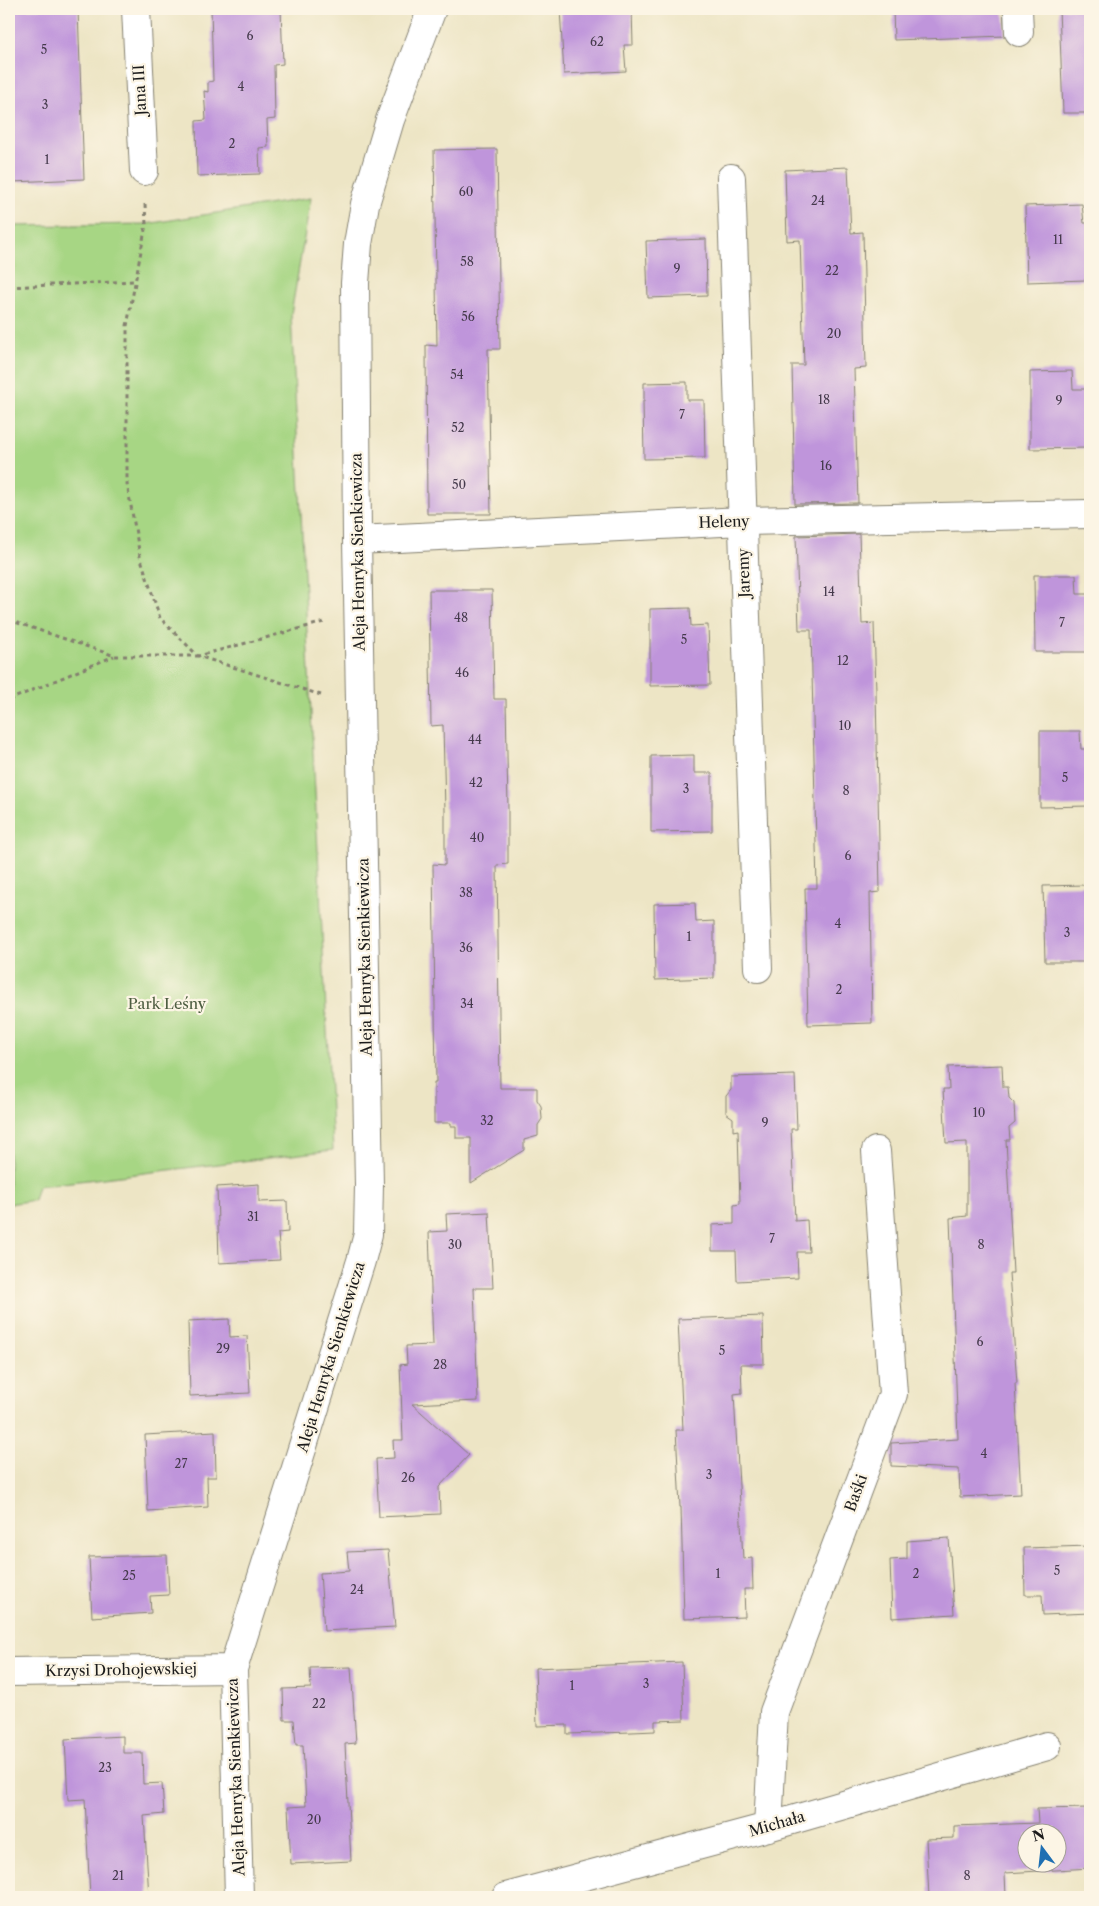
<svg xmlns="http://www.w3.org/2000/svg" width="1099" height="1906" viewBox="0 0 1099 1906" font-family="'Libre Caslon Text',serif">
<style>
.park{fill:#a7d684;stroke:#627950}
.building{fill:#bf95db;fill-rule:evenodd}
.lines{fill:none;stroke-linecap:round;stroke-linejoin:round}
.minor-casing{stroke:#848070;stroke-width:30}
.path{stroke:#848070;stroke-width:3;stroke-dasharray:4 4;stroke-linecap:butt}
.minor{stroke:#fff;stroke-width:28}
.labels{text-anchor:middle;stroke-width:4.5;stroke-linejoin:round;paint-order:stroke}
.number-label{font-size:12px;fill:#453a4c}
.street-label{font-size:15px;fill:#1c1c1c;stroke:#fcf5e5}
.park-label{font-size:15px;fill:#4d5d40;stroke:#fcf5e5}
</style>
<rect width="100%" height="100%" fill="#fcf5e5"/>
<filter id="ink" filterUnits="userSpaceOnUse"><feTurbulence type="fractalNoise" baseFrequency=".02" numOctaves="2"/><feDisplacementMap in="SourceGraphic" scale="10" xChannelSelector="R" yChannelSelector="G"/><feConvolveMatrix kernelMatrix="1 2 1 2 8 2 1 2 1" color-interpolation-filters="sRGB"/></filter>
<filter id="wash" filterUnits="userSpaceOnUse"><feTurbulence type="fractalNoise" baseFrequency=".0096" numOctaves="4" result="noise"/><feDisplacementMap in="SourceGraphic" scale="20" xChannelSelector="R" yChannelSelector="G"/><feGaussianBlur stdDeviation="1.12" result="paint"/><feColorMatrix in="noise" values="0 0 0 0 0 0 0 0 0 0 0 0 0 0 0 0 0 1.4 0 .05"/><feComposite in="paint" operator="in"/></filter>
<g filter="url(#wash)">
<rect width="100%" height="100%" fill="#ede5c5"/>
<path class="park" d="M 311,198 L 291,314 L 333,1150 L 38,1186 L 34,1200 L 9,1204 L 9,226 L 146,224 Z"/>
<g id="blocks">
<path class="building" d="M 9,9 L 78,9 L 84,179 L 12,182 L 9,86 Z
M 211,9 L 281,9 L 283,64 L 274,65 L 275,119 L 267,120 L 268,147 L 259,148 L 260,174 L 197,176 L 196,121 L 206,120 L 204,91 L 208,92 L 208,82 L 213,81 Z
M 560,9 L 632,9 L 633,45 L 624,45 L 626,71 L 564,74 Z
M 893,9 L 1003,9 L 1005,36 L 894,40 Z
M 1059,9 L 1090,9 L 1090,113 L 1063,113 Z
M 497,149 L 500,349 L 488,349 L 491,514 L 427,514 L 426,345 L 437,346 L 434,150 Z
M 848,167 L 851,233 L 863,232 L 866,368 L 854,369 L 858,503 L 795,504 L 792,365 L 804,365 L 802,302 L 800,240 L 787,241 L 785,170 Z
M 1082,204 L 1084,223 L 1090,223 L 1090,255 L 1086,255 L 1086,280 L 1027,282 L 1025,206 Z
M 706,239 L 707,296 L 648,298 L 646,241 Z
M 1072,371 L 1073,389 L 1090,389 L 1090,448 L 1030,449 L 1030,372 Z
M 687,382 L 687,400 L 704,400 L 705,458 L 644,459 L 643,401 L 644,401 L 644,383 Z
M 859,534 L 862,624 L 874,623 L 876,692 L 880,892 L 870,893 L 872,1023 L 808,1025 L 805,888 L 817,888 L 811,630 L 799,630 L 796,536 Z
M 1034,575 L 1076,575 L 1077,594 L 1090,594 L 1090,652 L 1035,652 Z
M 429,590 L 492,590 L 494,699 L 506,699 L 508,809 L 508,864 L 497,865 L 500,1088 L 537,1088 L 537,1100 L 541,1106 L 542,1119 L 538,1125 L 538,1136 L 524,1140 L 524,1150 L 471,1183 L 471,1138 L 456,1138 L 456,1126 L 451,1126 L 451,1123 L 434,1123 L 434,1083 L 436,1083 L 433,864 L 445,865 L 445,811 L 443,725 L 431,726 Z
M 690,608 L 691,626 L 708,625 L 710,685 L 650,686 L 650,609 Z
M 1040,731 L 1080,731 L 1081,749 L 1090,749 L 1090,806 L 1040,807 Z
M 694,755 L 694,773 L 712,773 L 712,831 L 651,832 L 651,756 Z
M 1085,885 L 1086,903 L 1090,903 L 1090,962 L 1045,962 L 1043,886 Z
M 695,903 L 696,922 L 714,921 L 714,978 L 655,980 L 654,904 Z
M 1002,1065 L 1003,1087 L 1008,1087 L 1009,1098 L 1014,1103 L 1015,1123 L 1009,1128 L 1010,1140 L 1006,1140 L 1013,1273 L 1009,1273 L 1017,1383 L 1015,1383 L 1021,1494 L 960,1497 L 959,1469 L 891,1466 L 891,1443 L 958,1439 L 950,1218 L 967,1216 L 967,1142 L 946,1143 L 943,1089 L 949,1089 L 948,1067 Z
M 795,1075 L 797,1129 L 791,1129 L 795,1221 L 807,1220 L 809,1252 L 797,1252 L 798,1278 L 737,1281 L 736,1251 L 712,1251 L 712,1225 L 734,1224 L 734,1205 L 740,1204 L 738,1130 L 733,1131 L 733,1118 L 726,1113 L 726,1096 L 731,1090 L 731,1077 Z
M 259,1184 L 259,1202 L 287,1201 L 288,1232 L 278,1233 L 280,1260 L 219,1263 L 217,1187 Z
M 489,1212 L 493,1288 L 474,1288 L 478,1401 L 412,1404 L 469,1455 L 439,1487 L 440,1514 L 379,1517 L 376,1459 L 394,1458 L 393,1440 L 403,1440 L 400,1365 L 407,1364 L 406,1346 L 433,1345 L 429,1232 L 447,1231 L 446,1214 Z
M 763,1316 L 764,1364 L 741,1364 L 742,1393 L 734,1394 L 743,1559 L 752,1558 L 753,1589 L 744,1589 L 745,1617 L 684,1619 L 681,1507 L 680,1507 L 676,1430 L 683,1430 L 678,1319 Z
M 229,1319 L 230,1337 L 247,1336 L 250,1393 L 190,1396 L 188,1321 Z
M 215,1431 L 216,1477 L 207,1477 L 208,1507 L 148,1511 L 145,1435 Z
M 949,1538 L 954,1614 L 892,1618 L 890,1560 L 907,1559 L 907,1541 Z
M 1090,1546 L 1090,1613 L 1043,1615 L 1042,1595 L 1025,1595 L 1024,1548 Z
M 388,1550 L 395,1627 L 324,1631 L 320,1573 L 349,1571 L 347,1552 Z
M 167,1555 L 169,1595 L 150,1596 L 151,1613 L 92,1617 L 89,1557 Z
M 682,1662 L 684,1720 L 655,1721 L 655,1731 L 632,1732 L 567,1734 L 567,1725 L 537,1726 L 535,1668 Z
M 351,1667 L 356,1743 L 345,1744 L 351,1861 L 291,1864 L 288,1807 L 306,1806 L 303,1745 L 296,1745 L 294,1720 L 284,1720 L 283,1689 L 311,1688 L 310,1668 Z
M 123,1736 L 123,1753 L 142,1753 L 143,1784 L 162,1783 L 164,1814 L 144,1816 L 149,1897 L 90,1897 L 85,1799 L 68,1800 L 65,1739 Z
M 1090,1808 L 1090,1868 L 1005,1873 L 1006,1897 L 929,1897 L 926,1839 L 954,1838 L 954,1826 L 1038,1823 L 1037,1809 ZM 1026,1834 L 1056,1834 L 1056,1864 L 1026,1864 Z"/>
</g>
</g>
<g filter="url(#ink)">
<use href="#blocks" fill-opacity="0" stroke="#848070" stroke-width="1"/>
<g class="lines">
<g class="minor-casing">
<path id="minor" d="M 136,9 L 144,171
M 1018,9 L 1019,32
M 731,178 L 758,968
M 357,540 L 742,521 L 1090,514
M 9,1672 L 233,1669
M 768,1827 L 774,1712 L 893,1394 L 876,1151
M 239,1897 L 233,1669 L 361,1261 L 368,1234 L 369,1185 L 357,540 L 355,283 L 358,244 L 365,204 L 390,120 L 432,9
M 506,1897 L 768,1827 L 1047,1746"/>
</g>
<path class="path" d="M 145,204 L 146,224 L 127,326 L 127,484 L 140,556 L 160,618 L 198,656 L 324,622
M 9,287 L 135,281
M 9,620 L 115,656 L 198,656 L 324,696
M 9,700 L 114,656"/>
<use href="#minor" class="minor"/>
</g>
</g>
<g class="labels">
<g class="number-label">
<text x="250" y="40">6</text>
<text x="597" y="46">62</text>
<text x="44" y="54">5</text>
<text x="241" y="91">4</text>
<text x="45" y="109">3</text>
<text x="232" y="148">2</text>
<text x="47" y="164">1</text>
<text x="466" y="196">60</text>
<text x="818" y="205">24</text>
<text x="1058" y="244">11</text>
<text x="467" y="266">58</text>
<text x="677" y="273">9</text>
<text x="832" y="275">22</text>
<text x="468" y="321">56</text>
<text x="834" y="338">20</text>
<text x="457" y="379">54</text>
<text x="824" y="404">18</text>
<text x="1059" y="405">9</text>
<text x="682" y="419">7</text>
<text x="458" y="432">52</text>
<text x="826" y="470">16</text>
<text x="459" y="489">50</text>
<text x="829" y="596">14</text>
<text x="461" y="622">48</text>
<text x="1062" y="627">7</text>
<text x="684" y="644">5</text>
<text x="843" y="665">12</text>
<text x="462" y="677">46</text>
<text x="845" y="730">10</text>
<text x="475" y="744">44</text>
<text x="1065" y="782">5</text>
<text x="476" y="787">42</text>
<text x="686" y="793">3</text>
<text x="846" y="795">8</text>
<text x="477" y="842">40</text>
<text x="848" y="860">6</text>
<text x="466" y="897">38</text>
<text x="838" y="928">4</text>
<text x="1067" y="937">3</text>
<text x="689" y="941">1</text>
<text x="466" y="952">36</text>
<text x="839" y="994">2</text>
<text x="467" y="1008">34</text>
<text x="979" y="1117">10</text>
<text x="487" y="1125">32</text>
<text x="765" y="1127">9</text>
<text x="253" y="1221">31</text>
<text x="772" y="1243">7</text>
<text x="455" y="1249">30</text>
<text x="981" y="1249">8</text>
<text x="980" y="1346">6</text>
<text x="223" y="1353">29</text>
<text x="722" y="1355">5</text>
<text x="440" y="1369">28</text>
<text x="984" y="1458">4</text>
<text x="181" y="1468">27</text>
<text x="709" y="1479">3</text>
<text x="408" y="1482">26</text>
<text x="1057" y="1575">5</text>
<text x="718" y="1578">1</text>
<text x="916" y="1578">2</text>
<text x="129" y="1580">25</text>
<text x="357" y="1594">24</text>
<text x="646" y="1688">3</text>
<text x="572" y="1690">1</text>
<text x="319" y="1708">22</text>
<text x="105" y="1772">23</text>
<text x="314" y="1824">20</text>
<text x="118" y="1880">21</text>
<text x="967" y="1880">8</text>
</g>
<g class="street-label">
<text transform="translate(140 90) rotate(-93)" y="5">Jana III</text>
<text transform="translate(724 522) rotate(-2)" y="5">Heleny</text>
<text transform="translate(358 552) rotate(-91)" y="5">Aleja Henryka Sienkiewicza</text>
<text transform="translate(744 573) rotate(-92)" y="5">Jaremy</text>
<text transform="translate(365 957) rotate(-91)" y="5">Aleja Henryka Sienkiewicza</text>
<text transform="translate(331 1357) rotate(-73)" y="5">Aleja Henryka Sienkiewicza</text>
<text transform="translate(856 1493) rotate(-70)" y="5">Baśki</text>
<text transform="translate(121 1670) rotate(-1)" y="5">Krzysi Drohojewskiej</text>
<text transform="translate(236 1777) rotate(-92)" y="5">Aleja Henryka Sienkiewicza</text>
<text transform="translate(777 1824) rotate(-16)" y="5">Michała</text>
</g>
<g class="park-label">
<text x="167" y="1009">Park Leśny</text>
</g>
</g>
<rect width="1099" height="1906" fill="none" stroke="#fcf5e5" stroke-width="30"/>
<g transform="translate(1042 1848) rotate(345)"><circle r="24" fill="#fcf5e5" stroke="#a29e95"/>
<path d="M0-4L9 19L0 12L-9 19Z" fill="#1f6fb2"/>
<text y="-8" font-size="14" font-weight="bold" text-anchor="middle" fill="#1c1c1c">N</text>
</g>
</svg>
